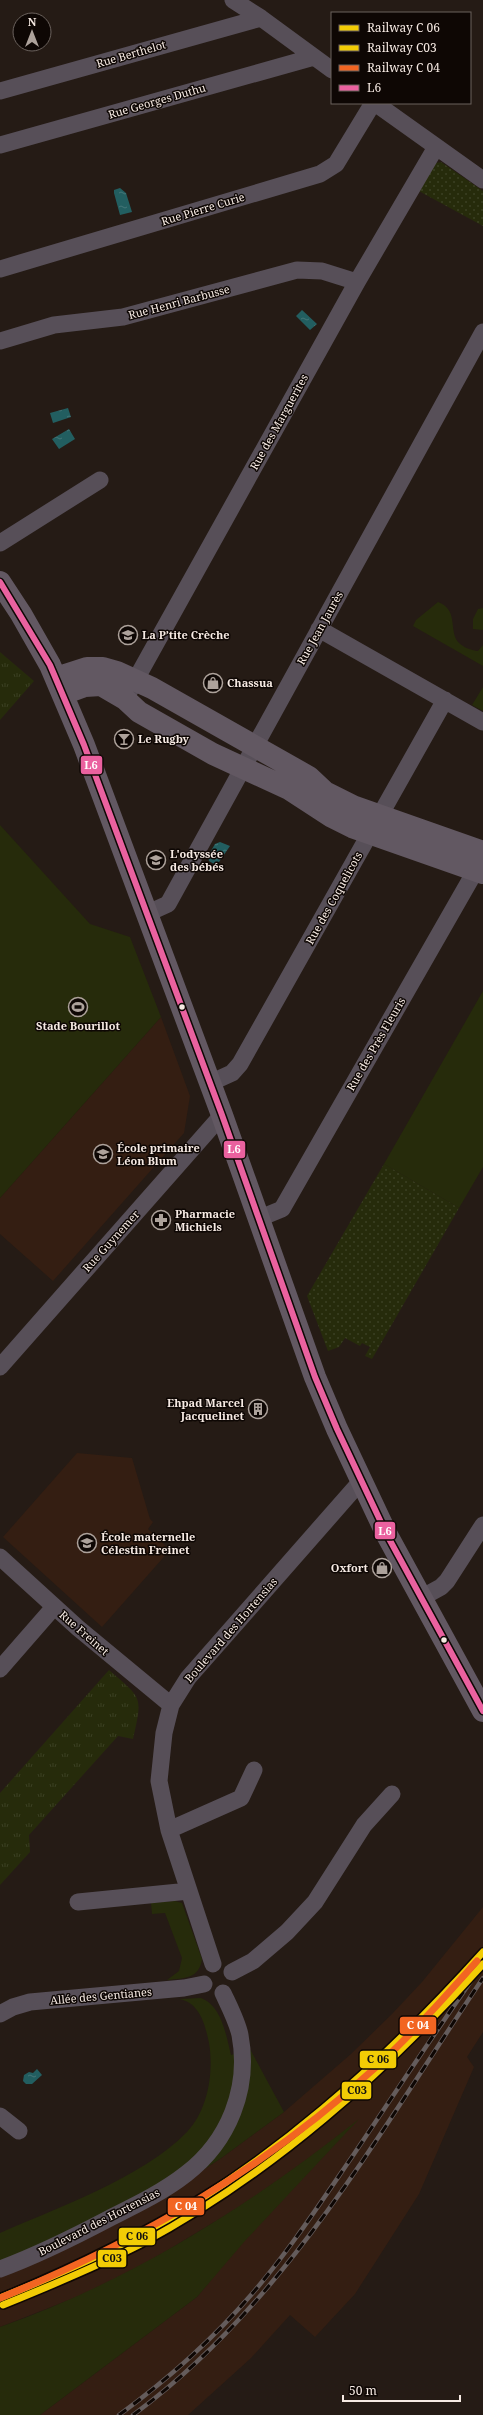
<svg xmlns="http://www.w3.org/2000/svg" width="483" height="2415" viewBox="0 0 483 2415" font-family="'Noto Serif',serif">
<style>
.built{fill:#341e12}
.grass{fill:#262b0b}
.park{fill:url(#park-tufts)}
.garden{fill:url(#garden-dots)}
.water{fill:url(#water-ripples)}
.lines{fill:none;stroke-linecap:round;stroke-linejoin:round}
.street{stroke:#574f58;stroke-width:17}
.primary{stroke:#625862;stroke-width:22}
.rail-casing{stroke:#645c5c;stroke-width:4.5}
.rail{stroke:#0e0704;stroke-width:3;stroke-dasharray:9;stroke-linecap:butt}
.bus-1-casing{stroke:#0e0704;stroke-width:9}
.bus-1{stroke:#ea619f;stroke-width:6}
.rail-1-casing{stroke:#0e0704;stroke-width:10}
.rail-2-casing{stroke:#0e0704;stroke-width:10}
.rail-3-casing{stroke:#0e0704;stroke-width:10}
.rail-1{stroke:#f2cc05;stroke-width:7}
.rail-2{stroke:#f2cc05;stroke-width:7}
.rail-3{stroke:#f26522;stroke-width:7}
.bus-dot{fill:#f6eae3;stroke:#0e0704;stroke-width:1.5}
.labels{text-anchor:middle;stroke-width:3;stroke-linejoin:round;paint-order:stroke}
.street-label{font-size:11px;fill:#f6eae3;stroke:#0e0704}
.poi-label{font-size:11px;font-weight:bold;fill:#f6eae3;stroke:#0e0704;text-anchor:start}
.line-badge{stroke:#0e0704;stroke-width:1.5}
.badge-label{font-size:11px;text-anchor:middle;font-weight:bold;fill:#fff}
.pale-badge-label{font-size:11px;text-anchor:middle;font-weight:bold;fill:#111}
</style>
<defs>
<pattern id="park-tufts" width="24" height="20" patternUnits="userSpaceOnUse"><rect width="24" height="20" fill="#262b0b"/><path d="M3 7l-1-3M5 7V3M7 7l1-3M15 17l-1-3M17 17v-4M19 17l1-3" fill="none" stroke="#3b4023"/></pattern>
<pattern id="garden-dots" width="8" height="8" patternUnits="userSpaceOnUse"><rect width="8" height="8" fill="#262b0b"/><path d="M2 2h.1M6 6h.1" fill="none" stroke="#3b4023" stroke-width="1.8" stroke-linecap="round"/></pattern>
<pattern id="water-ripples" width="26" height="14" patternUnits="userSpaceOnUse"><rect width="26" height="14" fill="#225e60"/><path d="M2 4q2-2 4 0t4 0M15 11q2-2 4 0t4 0" fill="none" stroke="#437577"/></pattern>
</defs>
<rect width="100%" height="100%" fill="#251b15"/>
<path class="built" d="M 161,1017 L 190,1096 L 184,1133 L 53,1281 L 0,1234 L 0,1198 Z
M 77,1453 L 132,1458 L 150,1519 L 153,1522 L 148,1529 L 170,1550 L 102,1627 L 3,1537 Z
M 483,1907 L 483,2032 L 467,2057 L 474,2067 L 419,2194 L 355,2294 L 315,2337 L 290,2315 L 251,2358 L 188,2415 L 40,2415 L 197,2297 L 312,2156 L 246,2203 L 143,2265 L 92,2291 L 0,2327 L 0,2276 L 159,2198 L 220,2159 L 284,2112 L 351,2054 L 392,2014 L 422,1982 Z"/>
<path class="grass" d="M 438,602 C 457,609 450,626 456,639 C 459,646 472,651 478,651 L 483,645 L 483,666 L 413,626 L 416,620 Z
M 483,608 L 483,630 L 473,629 L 473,619 L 478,609 Z
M 483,687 L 483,711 L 472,705 Z
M 0,825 L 90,924 L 130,937 L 161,1017 L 0,1198 Z
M 483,991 L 483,1167 L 459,1208 L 384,1164 Z
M 175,1901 L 182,1903 L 202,1959 C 199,1979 185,1978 167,1980 L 179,1971 L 182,1958 L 165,1913 L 152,1914 L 151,1903 Z
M 201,1998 C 222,2006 226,2035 231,2055 L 250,2049 L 284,2112 L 220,2159 L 159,2198 L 0,2276 L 0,2233 C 59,2207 142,2178 187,2132 C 208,2110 214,2072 209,2043 C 205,2024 200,2003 179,1999 Z
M 359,2119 L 244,2242 L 197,2297 L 40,2415 L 0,2415 L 0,2327 C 133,2280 249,2206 359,2119 Z"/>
<path class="park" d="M 0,652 L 34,681 L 0,720 Z
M 109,1670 C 142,1699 143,1695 133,1739 L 118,1736 L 29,1835 L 30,1852 L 0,1885 L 0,1793 Z"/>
<path class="garden" d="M 441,162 L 483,191 L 483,226 L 417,190 L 431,164 Z
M 384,1164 L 459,1208 L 372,1359 L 365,1356 L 370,1347 L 362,1343 L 360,1346 L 345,1338 L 339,1347 L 328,1351 L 307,1296 Z"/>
<path class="water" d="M 120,188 L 126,193 L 132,212 L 120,215 L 114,193 L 114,190 Z
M 302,310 L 317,324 L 310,330 L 296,316 Z
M 68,408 L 71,417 L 53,423 L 50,413 Z
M 69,429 L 75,439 L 59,449 L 52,439 Z
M 220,842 L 230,846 L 219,862 L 214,864 L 209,861 L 208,856 L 215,844 Z
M 37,2069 L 42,2075 L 32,2084 L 26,2084 L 23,2081 L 24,2075 L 29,2072 L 33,2073 Z"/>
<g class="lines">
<path class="street" d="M 233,0 L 261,18 L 332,70
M 0,91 L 261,18
M 375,103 L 483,180
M 0,145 L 314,57
M 0,269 L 320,174 L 336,164 L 373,103
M 0,341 L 54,325 L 123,317 L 297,270 L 322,271 L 357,282
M 0,543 L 100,480
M 319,629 L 483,722
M 130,690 L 357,282 L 436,147
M 146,914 L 168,904 L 483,332
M 210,1083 L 232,1073 L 240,1064 L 445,700
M 260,1218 L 282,1209 L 481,861
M 0,1367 L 222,1115
M 0,1557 L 78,1628 L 171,1705
M 421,1598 L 441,1587 L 447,1581 L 483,1525
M 0,1669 L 54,1607
M 169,1830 L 241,1798 L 254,1770
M 78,1902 L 189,1891
M 213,1964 L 169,1830 L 159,1781 L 164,1733 L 171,1705 L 188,1678 L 361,1481
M 232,1972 L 253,1961 L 287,1932 L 315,1902 L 364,1825 L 392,1794
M 0,2014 L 13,2007 L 30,2002 L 184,1988 L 204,1984
M 0,2116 L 19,2131
M 0,2269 C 38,2255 74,2237 110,2218 C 136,2205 163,2192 186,2174 C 229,2141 250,2088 240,2035 C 237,2021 229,2006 223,1993"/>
<path class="primary" d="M 0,582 L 21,614 L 50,665 L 84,745 L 222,1115 L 315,1377 L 337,1429 L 387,1535 L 483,1711
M 56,678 L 87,668 L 103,668 L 117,672 L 152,688 L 309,777 L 325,792 L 355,807 L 483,852
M 63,694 L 85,686 L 101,685 L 125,699 L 139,712 L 213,754 L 289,789 L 332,817 L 352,827 L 483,873"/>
<g class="rail-casing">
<path id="rail" d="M 119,2415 C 167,2380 212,2340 251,2295 C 289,2251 321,2202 354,2154 C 397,2090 439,2026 483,1964
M 133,2415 C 286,2303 379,2132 483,1978"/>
</g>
<use href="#rail" class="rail"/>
<g class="bus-1-casing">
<path id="bus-1" d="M 0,582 L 50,665 L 84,745 L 222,1115 L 315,1377 L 337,1429 L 387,1535 L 483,1711"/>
</g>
<use href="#bus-1" class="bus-1"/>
<g class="rail-1-casing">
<path id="rail-1" d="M 0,2298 C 47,2279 93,2260 138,2236 C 272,2163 381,2065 483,1952"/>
</g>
<g class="rail-2-casing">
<path id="rail-2" d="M 3,2305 C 50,2286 96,2267 141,2244 C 273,2173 384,2074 483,1964"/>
</g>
<g class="rail-3-casing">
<path id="rail-3" d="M 0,2298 C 139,2241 263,2170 375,2068 C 411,2035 444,1998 477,1961"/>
</g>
<use href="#rail-1" class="rail-1"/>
<use href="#rail-2" class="rail-2"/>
<use href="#rail-3" class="rail-3"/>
</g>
<defs>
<g id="school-ring" transform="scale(1)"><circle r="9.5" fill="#0e0704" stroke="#ada29b" stroke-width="1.5"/><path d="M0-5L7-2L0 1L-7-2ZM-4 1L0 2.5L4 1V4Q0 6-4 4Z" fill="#ada29b"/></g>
<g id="shop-ring" transform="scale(1)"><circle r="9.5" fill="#0e0704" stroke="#ada29b" stroke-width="1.5"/><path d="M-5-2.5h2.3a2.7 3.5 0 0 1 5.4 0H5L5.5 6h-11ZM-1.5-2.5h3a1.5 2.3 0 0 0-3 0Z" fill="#ada29b"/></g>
<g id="bar-ring" transform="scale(1)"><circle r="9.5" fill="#0e0704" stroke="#ada29b" stroke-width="1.5"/><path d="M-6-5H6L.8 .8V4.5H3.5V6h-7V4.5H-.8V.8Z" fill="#ada29b"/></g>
<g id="stadium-ring" transform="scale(1)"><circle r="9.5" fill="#0e0704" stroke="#ada29b" stroke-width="1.5"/><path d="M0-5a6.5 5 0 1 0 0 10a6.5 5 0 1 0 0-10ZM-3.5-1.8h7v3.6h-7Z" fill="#ada29b"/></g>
<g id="pharmacy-ring" transform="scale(1)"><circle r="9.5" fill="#0e0704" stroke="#ada29b" stroke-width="1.5"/><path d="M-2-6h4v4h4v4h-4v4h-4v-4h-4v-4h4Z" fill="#ada29b"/></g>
<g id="building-ring" transform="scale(1)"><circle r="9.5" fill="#0e0704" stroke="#ada29b" stroke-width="1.5"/><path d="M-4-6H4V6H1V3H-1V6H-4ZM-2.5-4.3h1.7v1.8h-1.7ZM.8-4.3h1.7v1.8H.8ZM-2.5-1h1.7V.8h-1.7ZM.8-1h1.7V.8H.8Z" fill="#ada29b"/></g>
</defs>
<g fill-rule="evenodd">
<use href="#school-ring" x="128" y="635"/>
<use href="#shop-ring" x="213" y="683"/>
<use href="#bar-ring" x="124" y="739"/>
<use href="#school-ring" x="156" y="860"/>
<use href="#stadium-ring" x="78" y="1007"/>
<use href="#school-ring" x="103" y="1154"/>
<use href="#pharmacy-ring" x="161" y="1220"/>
<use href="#building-ring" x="258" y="1409"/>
<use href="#school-ring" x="87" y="1543"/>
<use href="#shop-ring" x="382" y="1568"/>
</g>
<g class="bus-dot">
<circle cx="182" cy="1007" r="3.5"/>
<circle cx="444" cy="1640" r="3.5"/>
</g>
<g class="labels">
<g class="street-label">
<text transform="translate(131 54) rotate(-16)" y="4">Rue Berthelot</text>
<text transform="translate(157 101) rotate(-16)" y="4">Rue Georges Duthu</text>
<text transform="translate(203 209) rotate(-17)" y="4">Rue Pierre Curie</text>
<text transform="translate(179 302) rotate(-15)" y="4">Rue Henri Barbusse</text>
<text transform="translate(279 422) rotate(-61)" y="4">Rue des Marguerites</text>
<text transform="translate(320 628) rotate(-61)" y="4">Rue Jean Jaurès</text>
<text transform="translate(334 898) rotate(-61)" y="4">Rue des Coquelicots</text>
<text transform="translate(376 1044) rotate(-60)" y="4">Rue des Près Fleuris</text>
<text transform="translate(111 1241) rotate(-48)" y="4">Rue Guynemer</text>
<text transform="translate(231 1630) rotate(-49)" y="4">Boulevard des Hortensias</text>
<text transform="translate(84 1633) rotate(41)" y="4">Rue Freinet</text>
<text transform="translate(101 1996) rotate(-5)" y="4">Allée des Gentianes</text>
<text transform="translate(99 2222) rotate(-27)" y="4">Boulevard des Hortensias</text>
</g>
<g class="poi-label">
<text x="142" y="639">La P’tite Crèche</text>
<text x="227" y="687">Chassua</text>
<text x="138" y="743">Le Rugby</text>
<text x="170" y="858">L'odyssée<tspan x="170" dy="13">des bébés</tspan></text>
<text x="78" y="1030" text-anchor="middle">Stade Bourillot</text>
<text x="117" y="1152">École primaire<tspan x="117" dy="13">Léon Blum</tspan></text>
<text x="175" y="1218">Pharmacie<tspan x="175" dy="13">Michiels</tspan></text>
<text x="244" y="1407" text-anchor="end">Ehpad Marcel<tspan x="244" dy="13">Jacquelinet</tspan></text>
<text x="101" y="1541">École maternelle<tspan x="101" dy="13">Célestin Freinet</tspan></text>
<text x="368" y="1572" text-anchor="end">Oxfort</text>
</g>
</g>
<g class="line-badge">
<rect x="80" y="755" width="23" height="20" rx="4" fill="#ea619f"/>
<rect x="223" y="1140" width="23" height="19" rx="4" fill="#ea619f"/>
<rect x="374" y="1521" width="22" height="19" rx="4" fill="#ea619f"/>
<rect x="399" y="2016" width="38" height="19" rx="4" fill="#f26522"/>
<rect x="359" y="2050" width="38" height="19" rx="4" fill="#f2cc05"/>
<rect x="341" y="2081" width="31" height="19" rx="4" fill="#f2cc05"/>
<rect x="167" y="2197" width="38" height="19" rx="4" fill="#f26522"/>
<rect x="118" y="2227" width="38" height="19" rx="4" fill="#f2cc05"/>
<rect x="97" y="2249" width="30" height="19" rx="4" fill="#f2cc05"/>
</g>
<g class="badge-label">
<text x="91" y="769">L6</text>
<text x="234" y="1153">L6</text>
<text x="385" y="1535">L6</text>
<text x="418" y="2029">C 04</text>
<text x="186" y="2210">C 04</text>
</g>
<g class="pale-badge-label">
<text x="378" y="2063">C 06</text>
<text x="357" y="2094">C03</text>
<text x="137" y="2240">C 06</text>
<text x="112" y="2262">C03</text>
</g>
<rect x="331" y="12" width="140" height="92" fill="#0e0704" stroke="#6b625d"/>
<rect x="339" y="25" width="20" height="6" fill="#f2cc05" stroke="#6b625d"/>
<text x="367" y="32" font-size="12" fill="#f6eae3">Railway C 06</text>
<rect x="339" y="45" width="20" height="6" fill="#f2cc05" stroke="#6b625d"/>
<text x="367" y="52" font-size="12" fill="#f6eae3">Railway C03</text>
<rect x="339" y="65" width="20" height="6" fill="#f26522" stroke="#6b625d"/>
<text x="367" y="72" font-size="12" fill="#f6eae3">Railway C 04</text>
<rect x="339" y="85" width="20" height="6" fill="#ea619f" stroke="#6b625d"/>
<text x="367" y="92" font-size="12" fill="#f6eae3">L6</text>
<g transform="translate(32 32)"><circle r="19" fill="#0e0704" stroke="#6b625d"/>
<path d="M0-3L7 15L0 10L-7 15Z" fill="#ada29b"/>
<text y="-6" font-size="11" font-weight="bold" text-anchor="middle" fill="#f6eae3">N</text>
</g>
<path d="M343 2395v6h117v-6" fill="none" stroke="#f6eae3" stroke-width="2"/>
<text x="349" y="2395" font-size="12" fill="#f6eae3" stroke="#0e0704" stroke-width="3" paint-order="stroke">50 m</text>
</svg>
